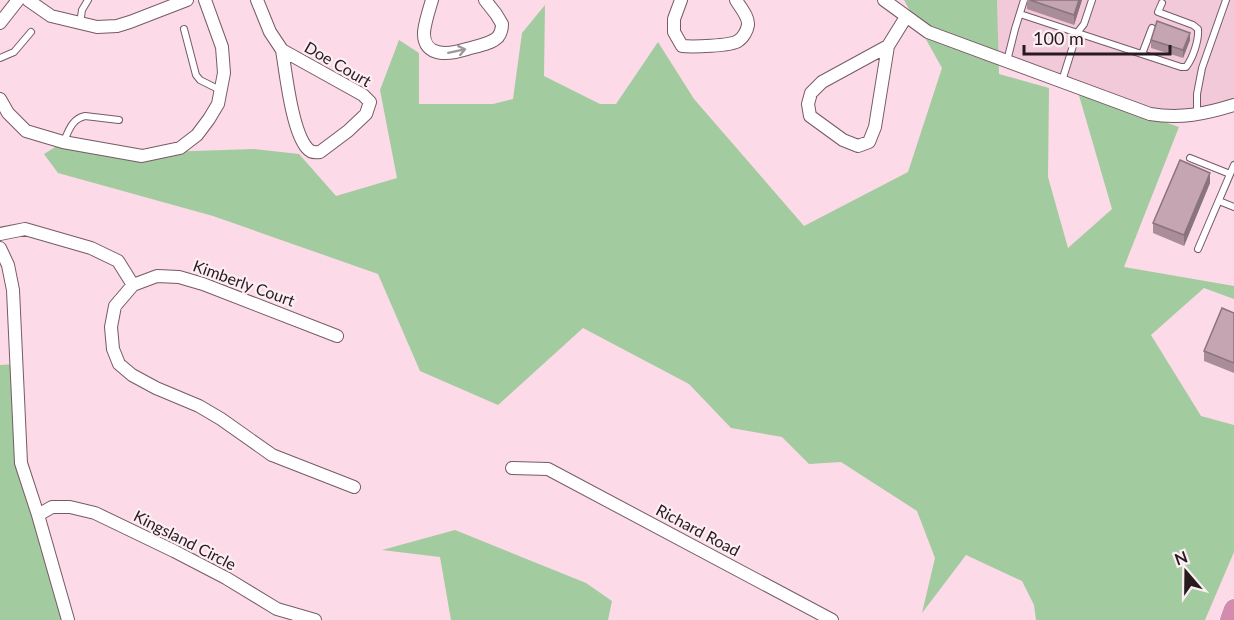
<svg xmlns="http://www.w3.org/2000/svg" width="1234" height="620" viewBox="0 0 1234 620" font-family="Lato,sans-serif">
<style>
.built{fill:#f2c9d9}
.green{fill:#a2cb9f}
.lines{fill:none;stroke-linecap:round;stroke-linejoin:round}
.service-casing{stroke:#765a66;stroke-width:8}
.minor-casing{stroke:#765a66;stroke-width:14}
.trunk-casing{stroke:#fff;stroke-width:21}
.service{stroke:#fff;stroke-width:6}
.minor{stroke:#fff;stroke-width:12}
.trunk{stroke:#d48cae;stroke-width:20}
.wall{fill:#a98e99}
.shaded-wall{fill:#8a747d}
.building{fill:#c5a5b2;stroke:#8a747d;stroke-width:1.5}
.oneway{stroke:#9e989b}
.labels{text-anchor:middle;stroke-width:4.5;stroke-linejoin:round;paint-order:stroke}
.street-label{font-size:16px;fill:#271b20;stroke:#fceef3}
</style>
<rect width="100%" height="100%" fill="#fcdae8"/>
<path class="built" d="M 997,0 L 1234,0 L 1234,105 L 1171,117 L 998,57 Z"/>
<path class="green" d="M 904,0 L 997,0 L 999,74 L 1049,88 L 1048,177 L 1068,248 L 1112,209 L 1078,92 L 1179,127 L 1124,267 L 1234,286 L 1234,299 L 1204,288 L 1151,335 L 1201,416 L 1234,425 L 1234,552 L 1205,620 L 1036,620 L 1034,605 L 1022,581 L 966,555 L 922,613 L 935,558 L 917,511 L 841,462 L 809,464 L 782,437 L 731,428 L 689,384 L 583,328 L 498,405 L 420,371 L 378,274 L 213,216 L 58,173 L 44,154 L 62,143 L 142,158 L 164,152 L 254,149 L 299,154 L 336,196 L 397,178 L 380,90 L 399,40 L 419,53 L 419,104 L 493,104 L 513,99 L 522,33 L 545,5 L 544,76 L 600,104 L 616,104 L 658,42 L 694,99 L 804,226 L 908,172 L 942,68 Z
M 18,364 L 30,501 L 69,620 L 0,620 L 0,365 Z
M 455,530 L 586,583 L 612,601 L 608,620 L 451,620 L 440,557 L 382,550 Z"/>
<g class="lines">
<g class="service-casing">
<path id="service" d="M 1020,14 L 1181,67 L 1186,67 C 1193,58 1199,40 1198,29 L 1193,25 L 1158,12 L 1162,3
M 80,24 L 82,10 L 88,0
M 184,29 L 196,75 L 200,80 L 220,90
M 1142,54 L 1152,28
M 0,58 L 14,52 L 31,32
M 1007,61 L 1015,29 L 1024,0
M 1062,81 L 1077,33 L 1084,24 L 1092,0
M 1197,114 L 1197,94 L 1202,68 L 1226,0
M 64,141 C 69,130 72,119 85,116 L 119,120
M 1190,158 L 1230,174
M 1219,201 L 1234,207
M 1198,249 L 1234,165"/>
</g>
<g class="minor-casing">
<path id="minor" d="M 28,0 L 51,16 L 97,27 L 117,26 L 130,22 L 187,0
M 257,0 L 270,32 L 282,50
M 432,0 C 429,10 425,22 424,32 C 423,59 451,54 467,49 C 477,46 491,44 498,37 C 501,33 502,29 502,24 L 496,14 L 485,0
M 681,0 L 674,19 L 674,32 L 682,46 C 692,47 731,46 738,41 C 743,38 747,31 748,25 C 749,17 740,7 736,0
M 884,0 L 928,32 L 1150,114 C 1181,119 1205,114 1234,105
M 0,23 L 18,0
M 888,46 L 875,127 L 869,142 L 858,146 L 843,140 L 810,116 L 808,104 L 811,93 L 822,82 Z
M 888,46 L 906,17
M 282,50 L 363,95 L 370,102 L 366,114 L 348,131 L 320,152 C 314,153 310,152 307,148 C 292,131 286,74 282,50 Z
M 0,99 L 8,113 L 26,131 L 63,142 L 142,156 L 180,148 L 197,135 L 209,119 L 218,104 L 224,73 L 222,47 L 205,0
M 0,234 L 25,229 L 91,248 L 118,261 L 133,285
M 0,248 L 8,265 L 13,290 L 21,463 L 38,515 L 68,620
M 337,336 L 203,284 L 179,277 L 157,276 L 133,285 L 115,306 L 111,327 L 113,349 L 119,364 L 132,375 L 156,388 L 199,406 L 221,419 L 272,455 L 354,487
M 512,468 L 548,469 L 832,620
M 38,515 L 52,507 L 70,507 L 95,513 L 174,551 L 226,578 L 277,609 L 315,620"/>
</g>
<g class="trunk-casing">
<path id="trunk" d="M 1230,620 L 1234,609"/>
</g>
<use href="#service" class="service"/>
<use href="#minor" class="minor"/>
<use href="#trunk" class="trunk"/>
</g>
<path class="wall" d="M 1027,0 L 1082,0 L 1074,25 L 1027,9 Z
M 1151,40 L 1190,40 L 1183,58 L 1151,48 Z
M 1210,183 L 1184,246 L 1153,233 L 1153,223 Z
M 1234,313 L 1234,373 L 1204,361 L 1204,351 Z"/>
<path class="shaded-wall" d="M 1079,0 L 1082,0 L 1074,25 L 1074,15 Z
M 1190,33 L 1190,40 L 1183,58 L 1183,50 Z
M 1210,173 L 1210,183 L 1184,246 L 1184,235 Z"/>
<path class="building" d="M 1030,0 L 1079,0 L 1074,15 Z
M 1157,21 L 1190,33 L 1183,50 L 1151,40 Z
M 1180,160 L 1210,173 L 1184,235 L 1153,223 Z
M 1222,308 L 1234,313 L 1234,363 L 1204,351 Z"/>
<defs><path id="oneway-shaft" d="M-6 0H5M1.5-3L5.5 0L1.5 3" fill="none" stroke-width="1.6" stroke-linecap="round" stroke-linejoin="round" transform="scale(1.5)"/></defs>
<use class="oneway" href="#oneway-shaft" transform="translate(457 51) rotate(-12)"/>
<g class="labels">
<g class="street-label">
<text transform="translate(338 64) rotate(30)" y="6">Doe Court</text>
<text transform="translate(244 283) rotate(20)" y="6">Kimberly Court</text>
<text transform="translate(698 530) rotate(28)" y="6">Richard Road</text>
<text transform="translate(185 540) rotate(27)" y="6">Kingsland Circle</text>
</g>
</g>
<g transform="translate(1186 572) rotate(340)" stroke="#fceef3" stroke-width="4.5" paint-order="stroke">
<path d="M0-4.5L10 22L0 15L-10 22Z" fill="#271b20"/>
<text y="-9" font-size="16" font-weight="bold" text-anchor="middle" fill="#271b20">N</text>
</g>
<path d="M1024 45v9h146v-9" fill="none" stroke="#271b20" stroke-width="3"/>
<text x="1033" y="45" font-size="18" fill="#271b20" stroke="#fceef3" stroke-width="4.5" paint-order="stroke">100 m</text>
</svg>
